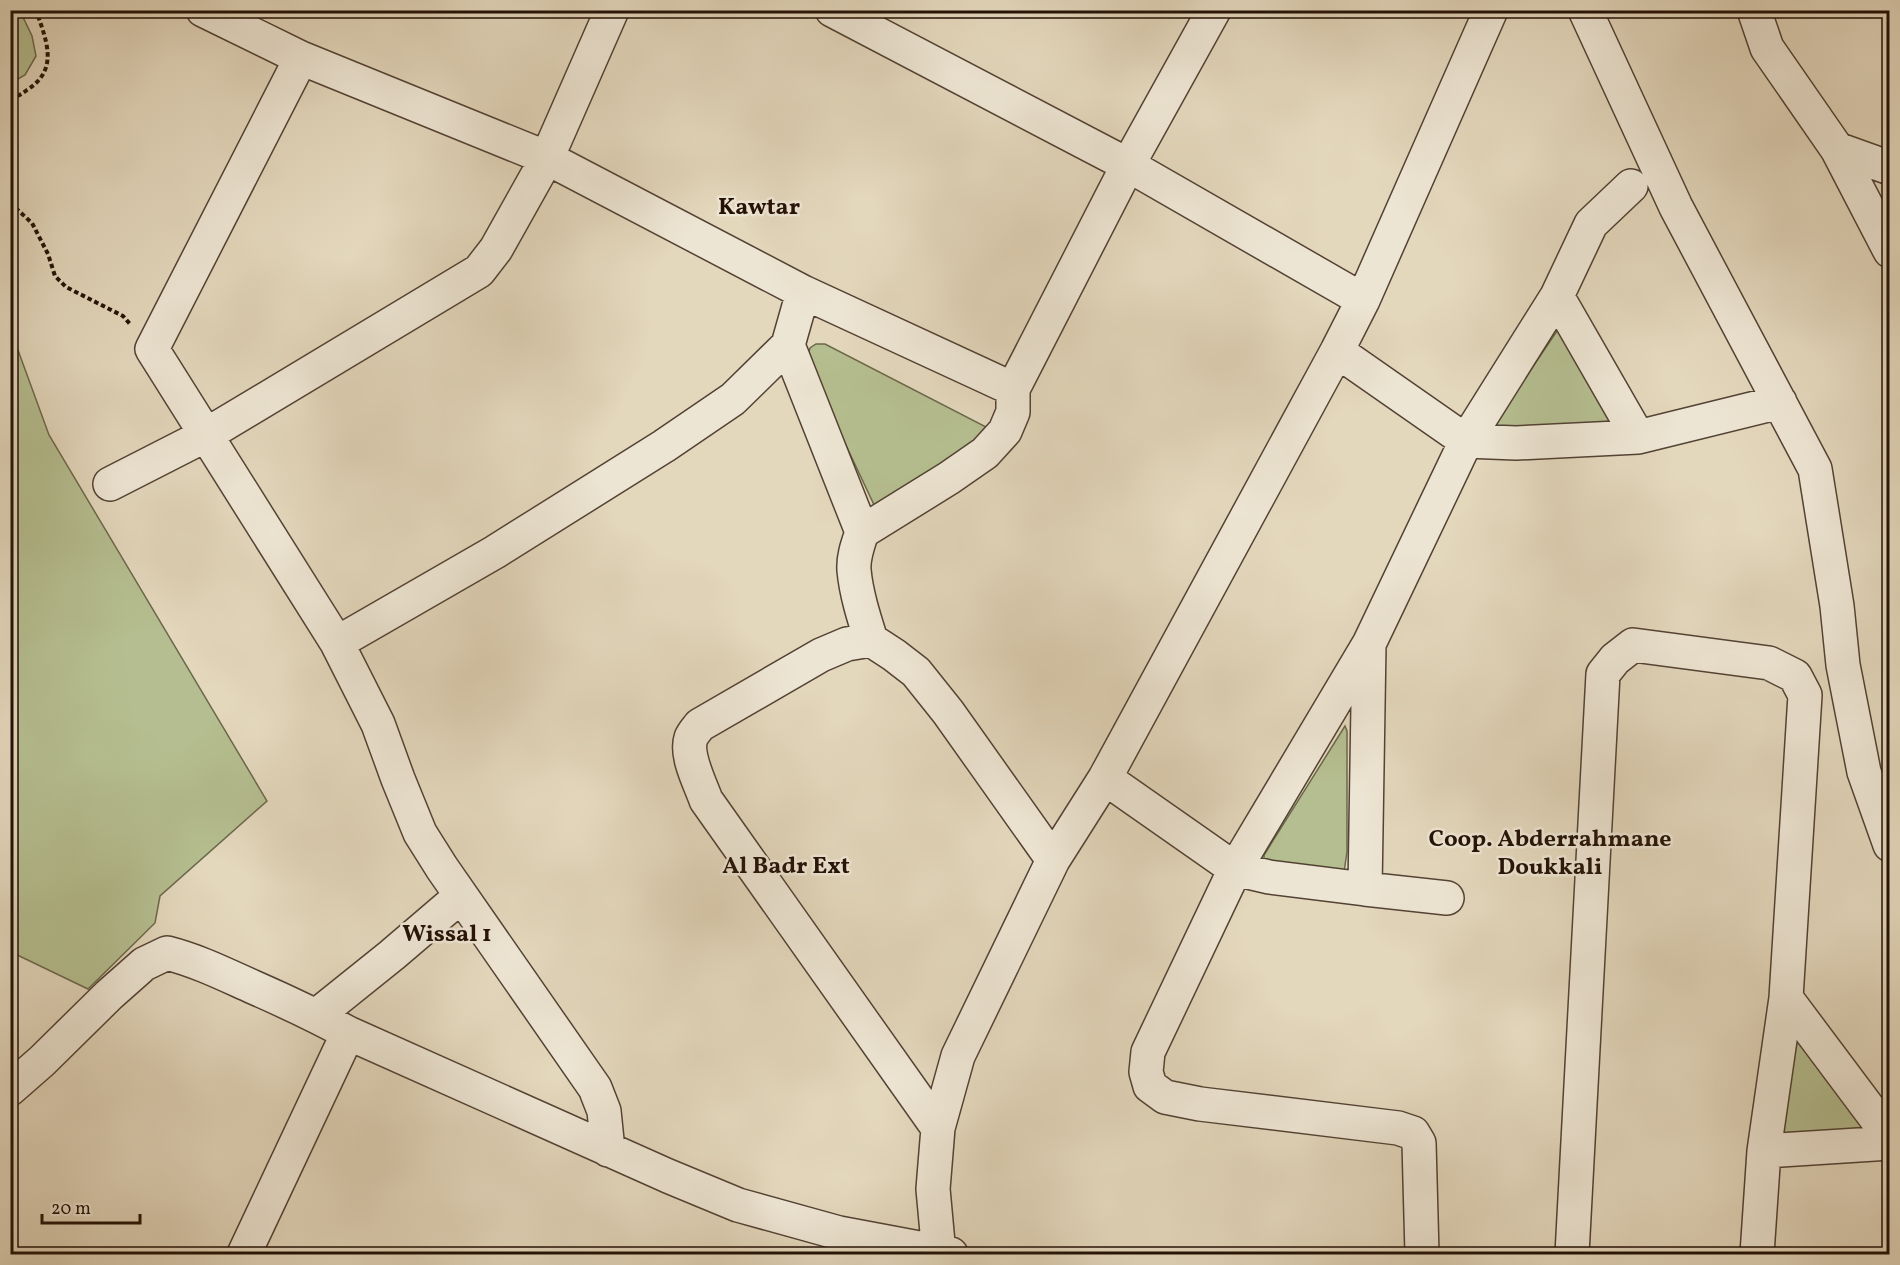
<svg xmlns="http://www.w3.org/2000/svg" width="1900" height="1265" viewBox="0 0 1900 1265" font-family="Vollkorn,serif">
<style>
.green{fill:#b5be90;stroke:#6c684b;stroke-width:1.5}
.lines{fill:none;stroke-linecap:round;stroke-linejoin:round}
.street-casing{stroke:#534234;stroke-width:36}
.path{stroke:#231106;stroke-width:4;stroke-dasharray:4.5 3;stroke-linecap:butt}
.street{stroke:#ede5d3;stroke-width:33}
.labels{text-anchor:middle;stroke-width:5;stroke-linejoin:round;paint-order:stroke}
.quarter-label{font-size:24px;font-weight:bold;fill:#231106;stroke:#ede5d3}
</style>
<rect width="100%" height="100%" fill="#e3d7bc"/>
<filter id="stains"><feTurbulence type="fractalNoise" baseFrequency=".00333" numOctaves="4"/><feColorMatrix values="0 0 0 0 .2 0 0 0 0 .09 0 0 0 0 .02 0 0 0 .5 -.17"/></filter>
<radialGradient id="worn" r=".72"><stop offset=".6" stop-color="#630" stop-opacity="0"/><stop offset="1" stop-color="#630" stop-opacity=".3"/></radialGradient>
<path class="green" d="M 11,10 L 20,11 L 32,36 L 36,56 L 25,75 L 11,83 Z
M 11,331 L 49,435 L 267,801 L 160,896 L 155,923 L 88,989 L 11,952 Z
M 1557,331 L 1564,332 L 1609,419 L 1608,426 L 1500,430 L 1496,424 L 1498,418 Z
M 816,344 L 825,344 L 990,429 L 993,435 L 876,509 L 818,386 L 808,356 L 810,348 Z
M 1345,726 L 1347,731 L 1347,852 L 1344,872 L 1264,861 L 1264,855 Z
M 1797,1039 L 1862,1121 L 1861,1129 L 1786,1135 L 1782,1129 L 1792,1042 Z"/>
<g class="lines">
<g class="street-casing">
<path id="street" d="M 203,10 L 301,58 L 547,158 L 803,292
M 832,10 L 1128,165 L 1363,300
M 1585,10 L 1676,207 L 1815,469 L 1837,606 L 1843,665 L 1864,772 L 1890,845
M 1754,10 L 1767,48 L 1837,149 L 1890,168
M 301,58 L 152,349 L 337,643 L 378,724 L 398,779 L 420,833 L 442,868 L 595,1088 L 604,1111 L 608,1150
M 1837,149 L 1890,251
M 1557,296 L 1638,437
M 788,345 L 862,532
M 1337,351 L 1466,441 L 1516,443 L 1638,437 L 1780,402
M 110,484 L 206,435 L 479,271 L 496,249 L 547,158 L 612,10
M 871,640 C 864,618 856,593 854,570 C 853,557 858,544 862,532 L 949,478 L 985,453 L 1005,431 L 1013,412 L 1013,389 L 1128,165 L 1214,10
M 337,643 L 495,552 L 664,446 L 733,399 L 788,345 L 803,292 L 1013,389
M 1105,778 L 1235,869 L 1269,877 L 1365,889 L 1369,644
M 1365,889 L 1447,898
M 316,1016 L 392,955 L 461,896
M 10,1089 L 42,1061 L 109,995 L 144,964 L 167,953 C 198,961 224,974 253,987 C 285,1001 317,1016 348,1033
M 938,1128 L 706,800 C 700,783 685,755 691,738 C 693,733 697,729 700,725 L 821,655 L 847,644 L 871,640 L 894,655 L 916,672 L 948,712 L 1053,860
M 1764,1151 L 1890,1143
M 244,1254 L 348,1033 L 668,1176 L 738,1205 L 839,1233 L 951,1254
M 939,1254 L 933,1189 L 938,1128 L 958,1056 L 1053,860 L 1105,778 L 1337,351 L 1363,300 L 1491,10
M 1422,1254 L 1419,1143 L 1413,1133 L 1398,1128 L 1200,1104 L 1165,1097 L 1150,1086 L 1146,1072 L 1148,1052 L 1235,869 L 1369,644 L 1466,441 L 1557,296 L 1591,224 L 1631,186
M 1572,1254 L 1603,674 L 1615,659 L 1633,645 L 1769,663 L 1795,676 L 1805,695 L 1786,998 L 1890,1137
M 1757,1254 L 1764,1151 L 1786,998"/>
</g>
<path class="path" d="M 10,98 C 17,97 22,94 27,90 C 60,69 46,40 36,10
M 10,203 L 32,223 L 48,254 L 55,276 L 66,287 L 123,316 L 130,324"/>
<use href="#street" class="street"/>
</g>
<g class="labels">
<g class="quarter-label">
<text x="759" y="214">Kawtar</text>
<text x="1550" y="846">Coop. Abderrahmane<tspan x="1550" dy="28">Doukkali</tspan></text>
<text x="786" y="873">Al Badr Ext</text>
<text x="447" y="941">Wissal 1</text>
</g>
</g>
<rect width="1900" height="1265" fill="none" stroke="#e3d7bc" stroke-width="36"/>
<rect x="12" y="12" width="1876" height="1241" fill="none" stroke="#231106" stroke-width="3"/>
<rect x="18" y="18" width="1864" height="1229" fill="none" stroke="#231106" stroke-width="1.5"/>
<path d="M42 1214v9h98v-9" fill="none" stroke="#231106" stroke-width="3"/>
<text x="51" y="1214" font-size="18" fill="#231106" stroke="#ede5d3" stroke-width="4.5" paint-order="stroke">20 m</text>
<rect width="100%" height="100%" filter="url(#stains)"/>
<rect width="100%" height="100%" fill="url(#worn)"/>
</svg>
